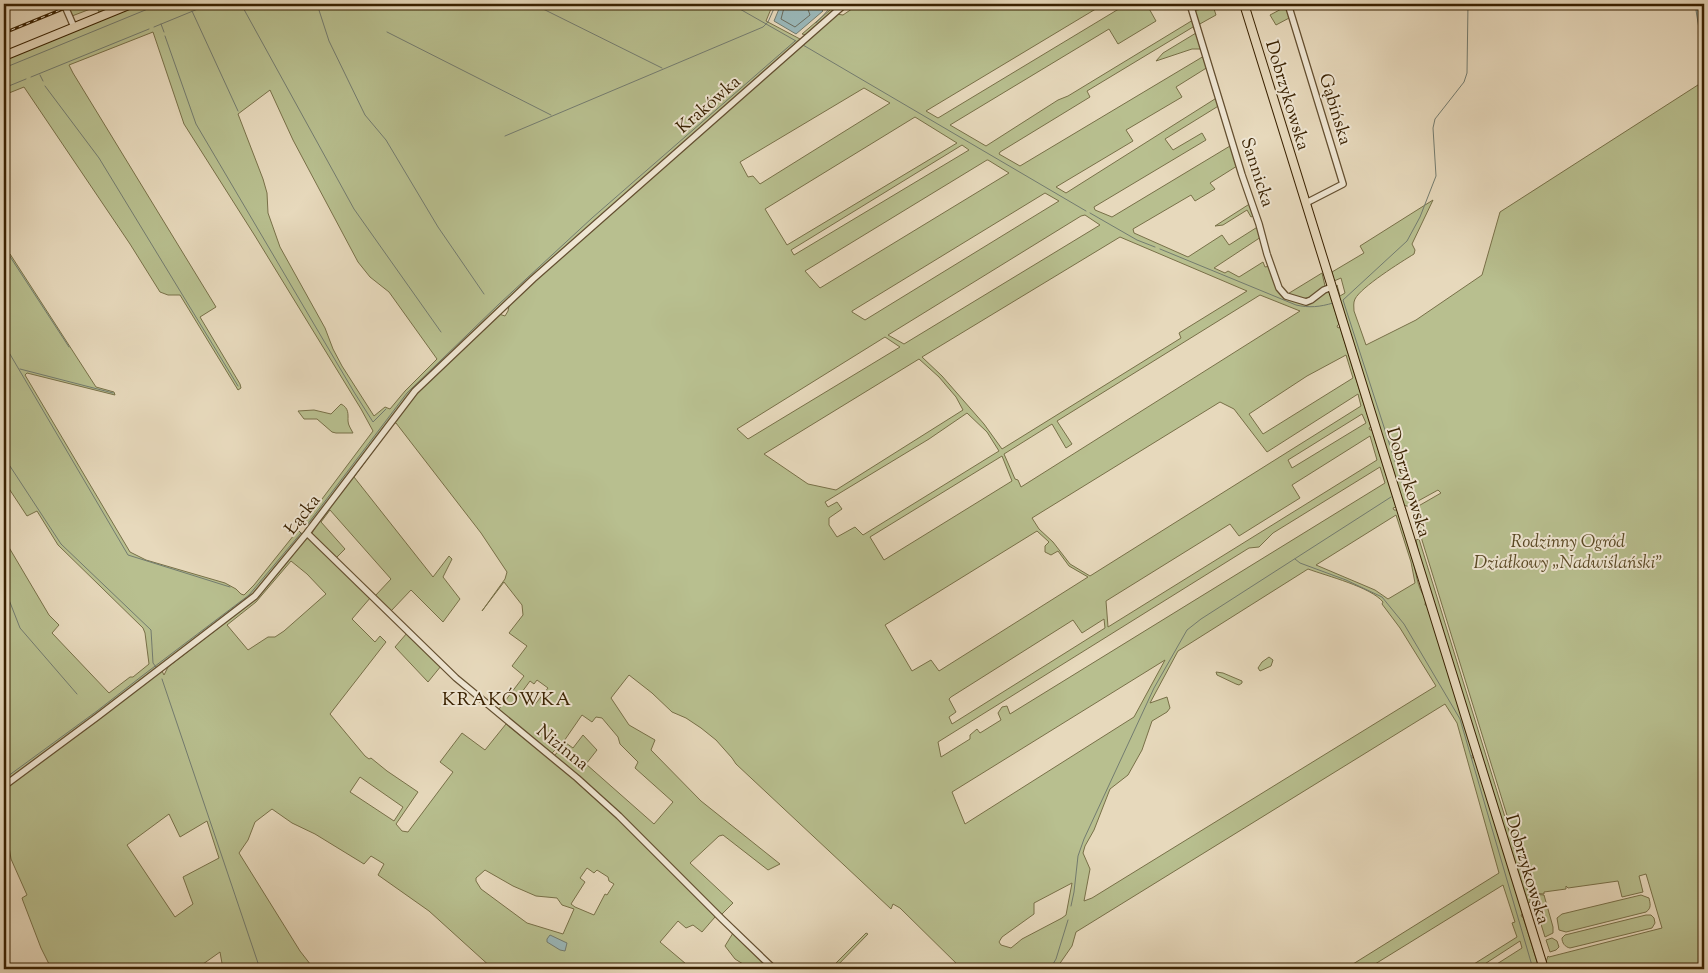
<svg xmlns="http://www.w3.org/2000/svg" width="1708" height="973" viewBox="0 0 1708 973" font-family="'Sorts Mill Goudy',serif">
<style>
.green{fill:#b8bf8f;stroke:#787048;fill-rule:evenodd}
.water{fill:#9ab8ba;stroke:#737c70}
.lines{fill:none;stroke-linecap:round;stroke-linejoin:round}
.shore{stroke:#6a6c5e;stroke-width:1}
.stream{stroke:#737c70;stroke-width:1}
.minor-casing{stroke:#644f30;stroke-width:8}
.major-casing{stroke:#392101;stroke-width:10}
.minor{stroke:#efe6d3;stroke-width:5.5}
.major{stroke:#e7d9bc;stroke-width:8}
.rail-casing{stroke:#392101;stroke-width:3}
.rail{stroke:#efe6d3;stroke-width:1;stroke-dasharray:4;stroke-linecap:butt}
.labels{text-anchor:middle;stroke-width:4;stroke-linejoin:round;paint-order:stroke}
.street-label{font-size:18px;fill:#392101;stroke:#efe6d3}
.park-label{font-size:18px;font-style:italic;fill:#594824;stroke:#efe6d3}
.neighbourhood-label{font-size:19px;letter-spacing:1px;fill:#392101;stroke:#efe6d3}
</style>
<rect width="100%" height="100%" fill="#e7d9bc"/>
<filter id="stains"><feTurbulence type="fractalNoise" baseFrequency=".004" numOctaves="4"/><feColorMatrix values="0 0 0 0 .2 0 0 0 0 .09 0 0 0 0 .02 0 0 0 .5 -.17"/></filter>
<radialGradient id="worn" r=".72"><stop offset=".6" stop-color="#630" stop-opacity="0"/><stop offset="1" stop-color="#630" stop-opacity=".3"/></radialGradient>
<path class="green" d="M 80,4 L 120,4 L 99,12 L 97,8 L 93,8 L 72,16 L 68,9 Z
M 142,4 L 773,4 L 766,21 L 800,39 L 799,42 L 558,253 L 414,389 L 309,527 L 304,523 L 373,431 L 361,409 L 255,236 L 184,124 L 153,32 L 69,65 L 73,73 L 216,307 L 200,317 L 240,384 L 241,388 L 238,390 L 180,295 L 168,295 L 160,292 L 130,244 L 24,87 L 4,95 L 4,60 ZM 270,90 L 293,140 L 358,262 L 370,277 L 389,292 L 437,359 L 405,391 L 390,409 L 385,407 L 374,416 L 342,366 L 333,349 L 325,328 L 280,247 L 268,213 L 267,193 L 263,179 L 238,114 Z
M 825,4 L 841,4 L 807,35 L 802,34 L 830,10 Z
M 859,4 L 1104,4 L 926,111 L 938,118 L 1127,4 L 1143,4 L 1145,7 L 1147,5 L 1156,21 L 1118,44 L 1109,29 L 950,125 L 986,146 L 1058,100 L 1068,96 L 1193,20 L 1202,49 L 1192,49 L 1156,61 L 1163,53 L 1196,33 L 1193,27 L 1087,91 L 1090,97 L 1000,152 L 999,154 L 1020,166 L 1204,56 L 1208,67 L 1176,87 L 1182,97 L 1126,130 L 1133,141 L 1056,187 L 1066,193 L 1218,97 L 1220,105 L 1165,139 L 1173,150 L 1202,133 L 1206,140 L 1094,207 L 1095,210 L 1112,217 L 1230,146 L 1237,166 L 1210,183 L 1215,189 L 1195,201 L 1191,195 L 1133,229 L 1134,233 L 1188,257 L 1222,235 L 1229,245 L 1259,226 L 1261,237 L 1214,268 L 1225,273 L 1228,271 L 1239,277 L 1263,262 L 1265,267 L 1270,266 L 1280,293 L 1305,303 L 1326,290 L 1329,291 L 1339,324 L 1337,326 L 1338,328 L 1340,327 L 1371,427 L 1369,428 L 1370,430 L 1372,430 L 1396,507 L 1393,508 L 1394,510 L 1397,510 L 1399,516 C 1404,530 1408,544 1412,558 C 1417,573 1416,586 1426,599 L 1425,605 L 1428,605 L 1474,754 L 1472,755 L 1472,758 L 1475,757 L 1523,914 L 1521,915 L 1522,917 L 1523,917 L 1538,965 L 1536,966 L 1539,969 L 1489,969 L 1522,948 L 1520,941 L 1477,969 L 1466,969 L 1517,937 L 1512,923 L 1515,922 L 1503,885 L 1367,969 L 1345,969 L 1499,873 L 1457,723 L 1445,704 L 1076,932 L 1072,946 L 1056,969 L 962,969 L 900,908 L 893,904 L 891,909 L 736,764 L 732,758 L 716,740 L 701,728 L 686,718 L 672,712 L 652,693 L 629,675 L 611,698 L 629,725 L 655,740 L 651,750 L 701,801 L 780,864 L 768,870 L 723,835 L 719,836 L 690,863 L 733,903 L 721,915 L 554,756 L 566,743 L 573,748 L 583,735 L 597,750 L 586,764 L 654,824 L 673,802 L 635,768 L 638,762 L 620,744 L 618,737 L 602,718 L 596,717 L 592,722 L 582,715 L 564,741 L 551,754 L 496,709 L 496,707 L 499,709 L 524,676 L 512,666 L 527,646 L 509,633 L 523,615 L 522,605 L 504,582 L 482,611 L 505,579 L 507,572 L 481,533 L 396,423 L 394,423 L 354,477 L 433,577 L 449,556 L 452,559 L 443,577 L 460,599 L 443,622 L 411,590 L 391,611 L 375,596 L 391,579 L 330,510 L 321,522 L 345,549 L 336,558 L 312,533 L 323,515 L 411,398 L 499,314 L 505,316 L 508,311 L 509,306 L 535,281 L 836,14 L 843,15 ZM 864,88 L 890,103 L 760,184 L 753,176 L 748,177 L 740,162 ZM 915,117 L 957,143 L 787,245 L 765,209 ZM 962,145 L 969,150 L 794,255 L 791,250 ZM 987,160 L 988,160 L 1009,173 L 820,288 L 805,271 ZM 1045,193 L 1059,201 L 865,320 L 852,312 L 852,311 ZM 1085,215 L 1100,225 L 904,344 L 888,335 L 1081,216 ZM 1120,237 L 1247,291 L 1179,333 L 1181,338 L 1002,449 L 984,424 L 942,376 L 922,357 ZM 1260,295 L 1300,311 L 1021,487 L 1018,480 L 1015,479 L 1004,454 L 1052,424 L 1066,448 L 1072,444 L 1057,421 ZM 885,337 L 900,347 L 748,439 L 737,429 ZM 1346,355 L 1353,378 L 1263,434 L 1249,414 L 1307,376 ZM 919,359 L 939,377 L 956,397 L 963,410 L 836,490 L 808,484 L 764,454 ZM 1358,394 L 1361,406 L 1090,576 L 1070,564 L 1053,542 L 1039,529 L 1032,518 L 1220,402 L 1234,409 L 1267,452 ZM 967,413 L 987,432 L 999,451 L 863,535 L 855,527 L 837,537 L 829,525 L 829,518 L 842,509 L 837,502 L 828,507 L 825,502 L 929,439 ZM 1362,414 L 1366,423 L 1292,468 L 1288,460 ZM 1370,436 L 1377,460 L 1108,627 L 1106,601 L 1230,524 L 1239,536 L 1300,498 L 1292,485 ZM 1002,456 L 1012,481 L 884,560 L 870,537 ZM 1380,467 L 1385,483 L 1010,714 L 1007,706 L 1002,707 L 998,713 L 1001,720 L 980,733 L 977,729 L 970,735 L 970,739 L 941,757 L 938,742 L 1249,548 L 1259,547 L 1273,533 ZM 1396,515 L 1411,562 L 1415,583 L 1388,599 L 1375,590 L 1316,565 ZM 1037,531 L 1049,542 L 1045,546 L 1045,552 L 1051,555 L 1058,551 L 1069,566 L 1088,577 L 939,671 L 931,660 L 912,671 L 885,625 ZM 1308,569 C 1327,576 1371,587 1383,602 L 1382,604 L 1400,628 L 1436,686 L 1092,898 L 1084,901 L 1090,869 L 1083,853 L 1085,846 L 1094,830 L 1110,789 L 1128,775 L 1142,750 L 1152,721 L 1167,712 L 1170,708 L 1167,697 L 1150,703 L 1178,651 ZM 1104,619 L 1105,628 L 952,724 L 949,717 L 956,712 L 949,699 L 951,697 L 1073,620 L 1082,633 ZM 1165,660 L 1134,717 L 965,824 L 952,792 ZM 537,680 L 548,688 L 533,707 L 519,696 L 530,681 L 534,684 ZM 1072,883 L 1066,915 L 1062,918 L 1022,939 L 1011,948 L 1001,945 L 999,942 L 1002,937 L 1034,914 L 1034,903 Z
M 1213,6 L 1216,15 L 1198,25 L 1194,11 Z
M 1287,6 L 1291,17 L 1276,25 L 1270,15 Z
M 1701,83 L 1704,87 L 1704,969 L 1548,969 L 1546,962 L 1548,956 L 1549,957 L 1662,928 L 1646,874 L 1639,876 L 1643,892 L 1622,897 L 1618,881 L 1568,888 L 1566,886 L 1566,889 L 1544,892 L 1544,894 L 1531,893 L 1413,511 L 1415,508 L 1441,493 L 1438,490 L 1409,506 L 1406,506 L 1403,504 L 1336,288 L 1337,285 L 1340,296 L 1345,293 L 1341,278 L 1334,281 L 1332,272 L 1364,253 L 1360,246 L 1433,200 L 1412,244 L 1415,250 L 1414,254 C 1401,262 1361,287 1355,299 C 1353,303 1354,307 1354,311 L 1366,345 L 1416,320 L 1482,275 L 1500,212 Z
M 1251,203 L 1255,215 L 1251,217 L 1247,210 L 1223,225 L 1215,226 Z
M 4,250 L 5,252 L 10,254 L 96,387 L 114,392 L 115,395 L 27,373 L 25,375 L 130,552 L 146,560 L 225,583 L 236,589 L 241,594 L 244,595 L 254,585 L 298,530 L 303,535 L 249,599 L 100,712 L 4,783 L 4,539 L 49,615 L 59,625 L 52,633 L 109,693 L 130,677 L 133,677 L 149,664 L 145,633 L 143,628 L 58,545 L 37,511 L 27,516 L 4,481 Z
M 1322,273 L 1325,286 C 1308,301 1308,300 1286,295 Z
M 341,404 C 349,408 348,414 348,421 C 348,425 351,429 353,433 L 336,433 L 332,432 L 317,419 L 304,419 L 298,411 L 314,410 L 331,414 Z
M 306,536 L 371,597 L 352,619 L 375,642 L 380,636 L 386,642 L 330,714 L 365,756 L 369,759 L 371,758 L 387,771 L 418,792 L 396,824 L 402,831 L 408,832 L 453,772 L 440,762 L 462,733 L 485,750 L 506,724 L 559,766 L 616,815 L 714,915 L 715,917 L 702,932 L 693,925 L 686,928 L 678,921 L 660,942 L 692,969 L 493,969 L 429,911 L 378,875 L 384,864 L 371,856 L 364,864 L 315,834 L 292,823 L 272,809 L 255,822 L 248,840 L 239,853 L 300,951 L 314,969 L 223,969 L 220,952 L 196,969 L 46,969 L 50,966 L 41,948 L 23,901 L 22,898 L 27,895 L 11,859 L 4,815 L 4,789 L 156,675 L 162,671 L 164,675 L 168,667 L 252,602 ZM 291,561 L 307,574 L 326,594 L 284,631 L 275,637 L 268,637 L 248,650 L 227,625 L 256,602 ZM 360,777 L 403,807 L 394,821 L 350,792 ZM 169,814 L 180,837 L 207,821 L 219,858 L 183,877 L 193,904 L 175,917 L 127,845 ZM 587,868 L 594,873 L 597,870 L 608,877 L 609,881 L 614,884 L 607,895 L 605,894 L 594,915 L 575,907 L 571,904 L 585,882 L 580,878 ZM 485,870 L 513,886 L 536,896 L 557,898 L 562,905 L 574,909 L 563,934 L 527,923 L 481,889 L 476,881 L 476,878 Z
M 1419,539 L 1530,898 L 1530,902 L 1528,903 L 1523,892 L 1420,560 L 1416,540 Z
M 407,633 L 441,666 L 428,682 L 395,647 Z
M 1269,657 L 1273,660 L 1271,666 L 1260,671 L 1258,668 L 1262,662 Z
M 1216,672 L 1223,673 L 1242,681 L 1242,683 L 1239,685 L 1236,684 L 1217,675 Z
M 1532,894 L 1544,895 L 1553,927 L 1553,933 L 1545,937 L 1540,921 L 1535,913 Z
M 1641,895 L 1649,898 C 1650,903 1652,908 1646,912 L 1566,932 L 1559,930 L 1557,918 L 1562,914 Z
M 1646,915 L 1651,915 L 1654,918 L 1655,923 L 1652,928 L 1570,948 C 1565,947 1562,943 1562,938 L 1565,935 Z
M 733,933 L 771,969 L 743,969 L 743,964 L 735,959 L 725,946 Z
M 866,933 L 868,934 L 834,969 L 830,969 Z
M 1552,938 L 1557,941 L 1559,947 L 1556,950 L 1550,952 L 1546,940 Z"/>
<path class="water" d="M 781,4 L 811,4 L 814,8 L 819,7 L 823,11 L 796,34 L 774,21 Z
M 1695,4 L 1700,4 L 1704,25 L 1704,60 Z
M 550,935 L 567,943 L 565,951 L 560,950 L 547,942 L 547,939 Z"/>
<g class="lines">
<path class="shore" d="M 785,4 L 781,19 L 795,27 L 810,15 L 806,4"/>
<path class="stream" d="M 241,4 L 354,209 L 441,332
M 317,4 L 329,41 L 365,115 L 386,140 L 438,227 L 484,294
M 533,4 L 662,68
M 731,4 L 796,41
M 192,11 L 238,111
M 816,23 L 830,8 L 826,4
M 161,24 L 164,32
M 154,27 L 210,4
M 387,32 L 551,115
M 165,36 L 196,124 L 354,392 L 373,422 L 386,409
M 803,45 L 1086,211
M 4,68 L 160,4
M 40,75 L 43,81
M 31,77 L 149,29
M 45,86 L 99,158 L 238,386
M 4,88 L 26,79
M 505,136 L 763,27 L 768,22 L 776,4
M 1090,213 L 1137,240 L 1155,247
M 1160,249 L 1296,305 C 1309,308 1320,307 1333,303
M 4,254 L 9,255 L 69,347
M 4,344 L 128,555 L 230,587
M 20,369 L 113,393
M 4,457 L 61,544 L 151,630 L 153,663 L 156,667
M 1404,489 L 1343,300 L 1407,241 L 1420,217 L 1436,176 L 1433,128 L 1435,119 L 1464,82 L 1467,73 L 1468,4
M 307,525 L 407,393 L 499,304 L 592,218 L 795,41
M 1295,559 L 1300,563 L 1346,580 L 1382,597 L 1404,624 L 1460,719 L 1533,969
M 4,587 L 20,628 L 77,694
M 4,629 L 7,626
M 162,679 L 260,969
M 4,779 L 97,711 L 142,676 L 249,595 L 301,533
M 1071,906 L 1074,892 L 1078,856 L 1084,839 L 1154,688 L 1187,630 L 1201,619 L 1391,497
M 1050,969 L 1056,959 L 1068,920"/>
<g class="minor-casing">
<path id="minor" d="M 64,4 L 74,27
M 1190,4 L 1242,175 L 1259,224 L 1267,254 L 1279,288 L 1286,296 L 1306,302 L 1311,300 L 1324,290 L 1332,287
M 1288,4 L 1343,184 L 1306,203
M 307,533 L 456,678 L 577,778 L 619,816 L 722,919 L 774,969
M 4,786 L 97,717 L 255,596 L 307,533 L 415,391 L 533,279 L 845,4"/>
</g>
<g class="major-casing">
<path id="major" d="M 1244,4 L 1544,969
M 4,56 L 131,4"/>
</g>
<use href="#minor" class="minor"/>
<use href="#major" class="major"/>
<g class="rail-casing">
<path id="rail" d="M 4,8 L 21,4
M 4,33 L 75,4"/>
</g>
<use href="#rail" class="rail"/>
</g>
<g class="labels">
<g class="street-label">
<text transform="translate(1288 95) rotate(73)" y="6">Dobrzykowska</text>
<text transform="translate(708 104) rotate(-41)" y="6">Krakówka</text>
<text transform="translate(1336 109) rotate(73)" y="6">Gąbińska</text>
<text transform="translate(1258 172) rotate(72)" y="6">Sannicka</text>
<text transform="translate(1409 482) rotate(73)" y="6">Dobrzykowska</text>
<text transform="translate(302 514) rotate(-52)" y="6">Łącka</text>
<text transform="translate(563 747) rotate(39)" y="6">Nizinna</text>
<text transform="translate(1528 869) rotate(73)" y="6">Dobrzykowska</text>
</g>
<g class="park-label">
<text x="1568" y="547">Rodzinny Ogród<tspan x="1568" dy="21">Działkowy „Nadwiślański”</tspan></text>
</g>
<g class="neighbourhood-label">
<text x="507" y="705">KRAKÓWKA</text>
</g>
</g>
<rect width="1708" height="973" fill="none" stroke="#e7d9bc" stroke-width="20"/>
<rect x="5" y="5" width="1698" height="963" fill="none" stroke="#392101" stroke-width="2.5"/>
<rect x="10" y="10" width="1688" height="953" fill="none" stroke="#392101"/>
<rect width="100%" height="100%" filter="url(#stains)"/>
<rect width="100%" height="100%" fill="url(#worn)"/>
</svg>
